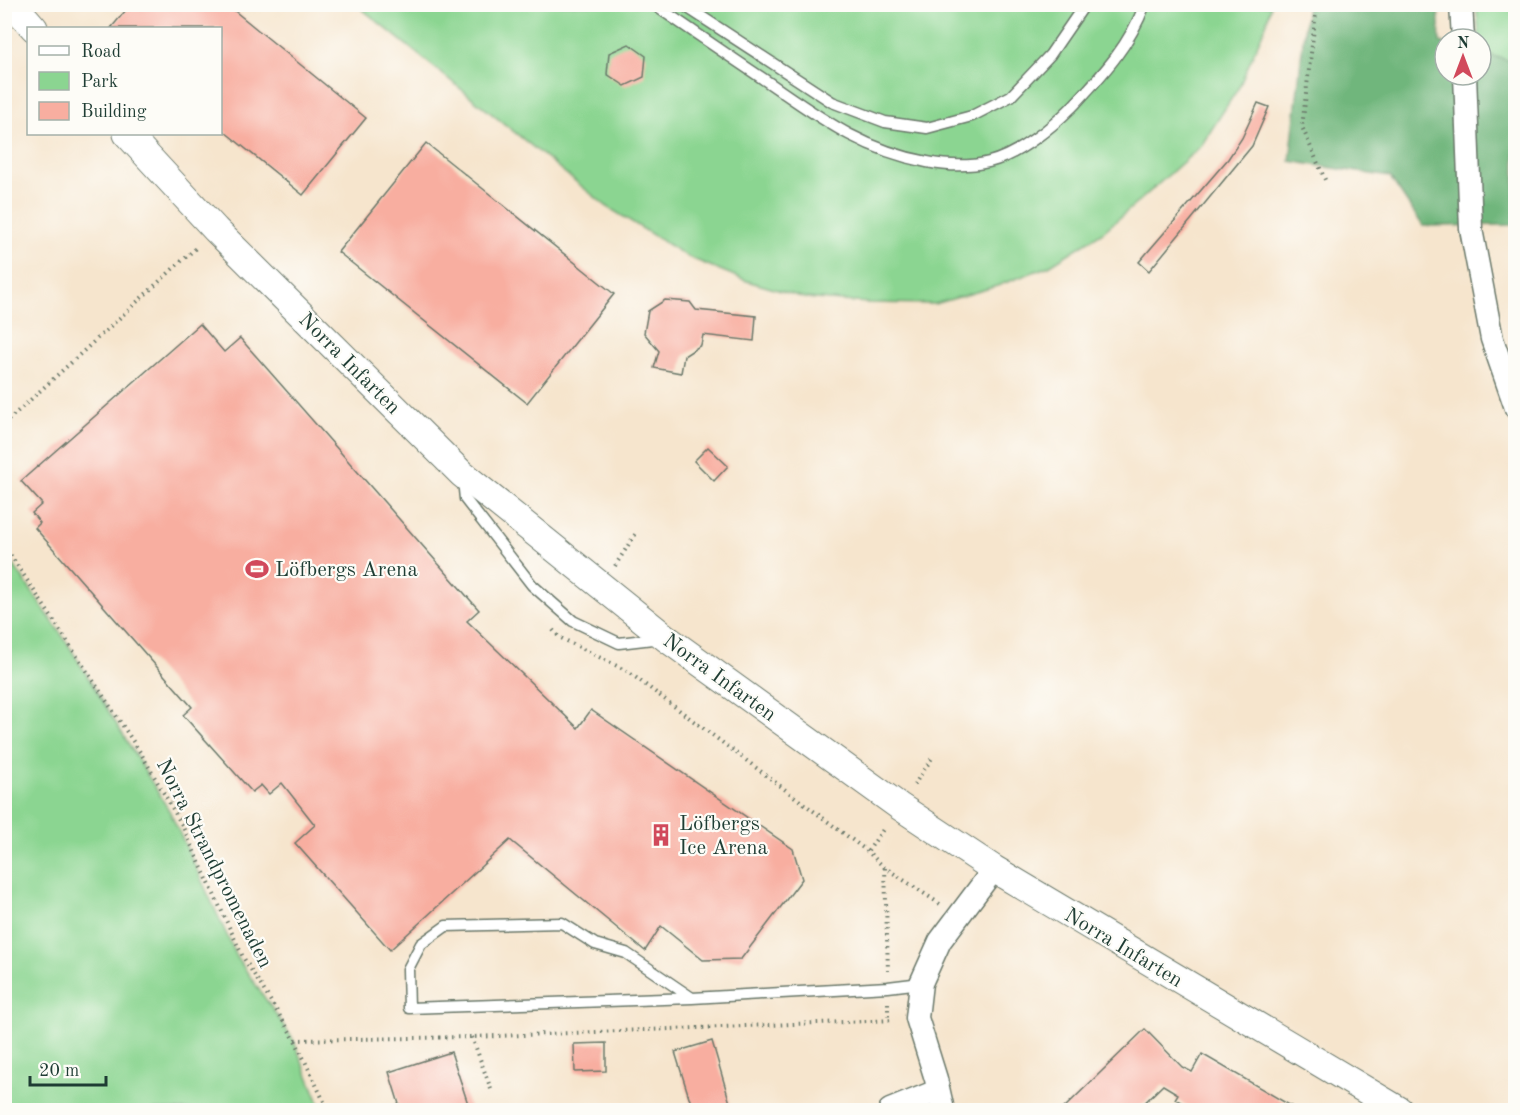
<svg xmlns="http://www.w3.org/2000/svg" width="1520" height="1115" viewBox="0 0 1520 1115" font-family="'Old Standard TT',serif">
<style>
.green{fill:#8bd591;stroke:#558962;stroke-width:1.5}
.forest{fill:#70b67b;stroke:#487a58;stroke-width:1.5}
.building{fill:#f8aea0}
.lines{fill:none;stroke-linecap:round;stroke-linejoin:round}
.service-casing{stroke:#6a786a;stroke-width:13}
.minor-casing{stroke:#6a786a;stroke-width:25}
.tertiary-casing{stroke:#6a786a;stroke-width:29}
.path{stroke:#6a786a;stroke-width:4;stroke-dasharray:1.5 4.5;stroke-linecap:butt}
.service{stroke:#fff;stroke-width:10}
.minor{stroke:#fff;stroke-width:22}
.tertiary{stroke:#fff;stroke-width:27}
.labels{text-anchor:middle;stroke-width:4.5;stroke-linejoin:round;paint-order:stroke}
.street-label{font-size:21px;fill:#1f3d34;stroke:#fdfcf7}
.poi-label{font-size:21px;fill:#1f3d34;stroke:#fdfcf7;text-anchor:start}
</style>
<rect width="100%" height="100%" fill="#fdfcf7"/>
<filter id="ink" filterUnits="userSpaceOnUse"><feTurbulence type="fractalNoise" baseFrequency=".0167" numOctaves="2"/><feDisplacementMap in="SourceGraphic" scale="12" xChannelSelector="R" yChannelSelector="G"/><feConvolveMatrix kernelMatrix="1 2 1 2 8 2 1 2 1" color-interpolation-filters="sRGB"/></filter>
<filter id="wash" filterUnits="userSpaceOnUse"><feTurbulence type="fractalNoise" baseFrequency=".008" numOctaves="4" result="noise"/><feDisplacementMap in="SourceGraphic" scale="24" xChannelSelector="R" yChannelSelector="G"/><feGaussianBlur stdDeviation="1.35" result="paint"/><feColorMatrix in="noise" values="0 0 0 0 0 0 0 0 0 0 0 0 0 0 0 0 0 1.4 0 .05"/><feComposite in="paint" operator="in"/></filter>
<g filter="url(#wash)">
<rect width="100%" height="100%" fill="#f6e5cd"/>
<path class="green" d="M 357,5 L 1271,5 L 1266,25 L 1239,87 L 1201,146 L 1145,196 L 1103,232 L 1049,266 L 997,286 L 935,304 L 868,303 L 805,298 L 747,281 L 688,257 L 606,206 Z
M 1476,5 L 1515,5 L 1515,62 L 1481,53 Z
M 4,551 L 66,641 L 170,812 L 238,959 L 293,1039 L 322,1110 L 5,1110 Z"/>
<path class="forest" d="M 1307,5 L 1438,5 L 1440,42 L 1445,43 L 1445,75 L 1481,75 L 1481,53 L 1515,62 L 1515,225 L 1423,226 L 1390,177 L 1290,161 Z"/>
<g id="blocks">
<path class="building" d="M 131,4 L 226,4 L 366,118 L 303,195 L 220,128 L 220,28 L 111,28 Z
M 629,44 L 646,56 L 644,77 L 625,86 L 607,74 L 609,53 Z
M 1258,103 L 1269,107 L 1252,146 L 1149,271 L 1139,262 L 1228,159 L 1242,138 Z
M 426,143 L 614,294 L 527,403 L 338,252 Z
M 665,300 L 690,302 L 696,310 L 756,316 L 754,341 L 703,335 L 701,345 L 684,356 L 681,373 L 654,368 L 659,351 L 644,333 L 648,311 Z
M 200,324 L 224,352 L 240,338 L 479,610 L 467,621 L 578,728 L 591,710 L 793,849 L 802,879 L 741,959 L 703,960 L 661,926 L 645,951 L 510,840 L 390,950 L 295,843 L 315,825 L 282,783 L 269,794 L 261,785 L 252,792 L 183,715 L 192,707 L 35,528 L 40,523 L 32,513 L 42,504 L 21,481 Z
M 708,447 L 728,466 L 714,481 L 694,461 Z
M 1145,1029 L 1182,1067 L 1192,1072 L 1202,1054 L 1298,1110 L 1195,1110 L 1175,1099 L 1178,1094 L 1163,1085 L 1137,1110 L 1062,1110 Z
M 712,1041 L 732,1110 L 693,1110 L 675,1052 Z
M 606,1043 L 606,1071 L 575,1072 L 574,1044 Z
M 451,1052 L 470,1110 L 386,1110 L 386,1108 L 399,1104 L 389,1072 Z"/>
</g>
</g>
<g filter="url(#ink)">
<use href="#blocks" fill-opacity="0" stroke="#6a786a" stroke-width="1.5"/>
<g class="lines">
<g class="service-casing">
<path id="service" d="M 653,4 C 690,29 726,54 762,78 C 818,116 859,149 927,162 C 947,166 968,167 989,162 C 1018,155 1052,127 1072,107 C 1102,75 1129,47 1145,4
M 682,4 L 832,102 L 885,122 L 927,128 L 972,116 L 1011,96 L 1050,55 L 1085,4
M 463,480 L 465,499 L 532,585 L 573,621 L 619,643 L 661,638
M 692,998 L 409,1008 L 408,969 L 421,944 L 446,926 L 562,923 L 595,944 L 626,953 L 692,998 L 888,987 L 921,983"/>
</g>
<g class="minor-casing">
<path id="minor" d="M 1461,4 L 1463,39
M 1465,75 L 1471,229 L 1492,339 L 1516,408
M 890,1110 L 937,1091
M 943,1110 L 936,1079 L 917,1018 L 921,983 L 940,941 L 994,869"/>
</g>
<g class="tertiary-casing">
<path id="tertiary" d="M 13,4 L 34,28
M 127,134 L 216,230 L 462,474 L 666,638 L 899,806 L 994,869 L 1399,1110"/>
</g>
<path class="path" d="M 1317,4 L 1302,127 L 1326,182
M 4,424 L 198,246
M 4,545 L 142,755 L 182,825 L 243,957 L 295,1040 L 328,1110
M 615,566 L 636,533
M 553,630 L 559,637 L 627,671 L 867,851 L 884,867 L 940,904
M 914,785 L 932,758
M 868,851 L 884,828
M 885,868 L 888,971
M 888,1003 L 888,1020
M 472,1037 L 492,1092
M 295,1040 L 472,1037 L 894,1020
M 1161,1110 L 1165,1108 L 1170,1110"/>
<use href="#service" class="service"/>
<use href="#minor" class="minor"/>
<use href="#tertiary" class="tertiary"/>
</g>
</g>
<defs>
<g id="stadium-bare" transform="scale(1.8)"><path d="M0-5a6.5 5 0 1 0 0 10a6.5 5 0 1 0 0-10ZM-3.5-1.8h7v3.6h-7Z" fill="#d1495b" stroke="#fdfcf7" stroke-width="2.5" paint-order="stroke"/></g>
<g id="building-bare" transform="scale(1.8)"><path d="M-4-6H4V6H1V3H-1V6H-4ZM-2.5-4.3h1.7v1.8h-1.7ZM.8-4.3h1.7v1.8H.8ZM-2.5-1h1.7V.8h-1.7ZM.8-1h1.7V.8H.8Z" fill="#d1495b" stroke="#fdfcf7" stroke-width="2.5" paint-order="stroke"/></g>
</defs>
<g fill-rule="evenodd">
<use href="#stadium-bare" x="257" y="569"/>
<use href="#building-bare" x="661" y="835"/>
</g>
<g class="labels">
<g class="street-label">
<text transform="translate(350 363) rotate(45)" y="7">Norra Infarten</text>
<text transform="translate(720 677) rotate(36)" y="7">Norra Infarten</text>
<text transform="translate(215 863) rotate(63)" y="7">Norra Strandpromenaden</text>
<text transform="translate(1124 947) rotate(31)" y="7">Norra Infarten</text>
</g>
<g class="poi-label">
<text x="275" y="576">Löfbergs Arena</text>
<text x="679" y="830">Löfbergs<tspan x="679" dy="24">Ice Arena</tspan></text>
</g>
</g>
<rect width="1520" height="1115" fill="none" stroke="#fdfcf7" stroke-width="24"/>
<rect x="27" y="27" width="195" height="108" fill="#fdfcf7" stroke="#a4b0a9" stroke-width="1.5"/>
<rect x="39" y="46" width="30" height="9" fill="#ffffff" stroke="#a4b0a9" stroke-width="1.5"/>
<text x="81" y="57" font-size="18" fill="#1f3d34">Road</text>
<rect x="39" y="72" width="30" height="18" fill="#8bd591" stroke="#a4b0a9" stroke-width="1.5"/>
<text x="81" y="87" font-size="18" fill="#1f3d34">Park</text>
<rect x="39" y="102" width="30" height="18" fill="#f8aea0" stroke="#a4b0a9" stroke-width="1.5"/>
<text x="81" y="117" font-size="18" fill="#1f3d34">Building</text>
<g transform="translate(1463 57)"><circle r="28" fill="#fdfcf7" stroke="#a4b0a9" stroke-width="1.5"/>
<path d="M0-4.5L10 22L0 15L-10 22Z" fill="#d1495b"/>
<text y="-9" font-size="16" font-weight="bold" text-anchor="middle" fill="#1f3d34">N</text>
</g>
<path d="M30 1076v9h76v-9" fill="none" stroke="#1f3d34" stroke-width="3"/>
<text x="39" y="1076" font-size="18" fill="#1f3d34" stroke="#fdfcf7" stroke-width="4.5" paint-order="stroke">20 m</text>
</svg>
